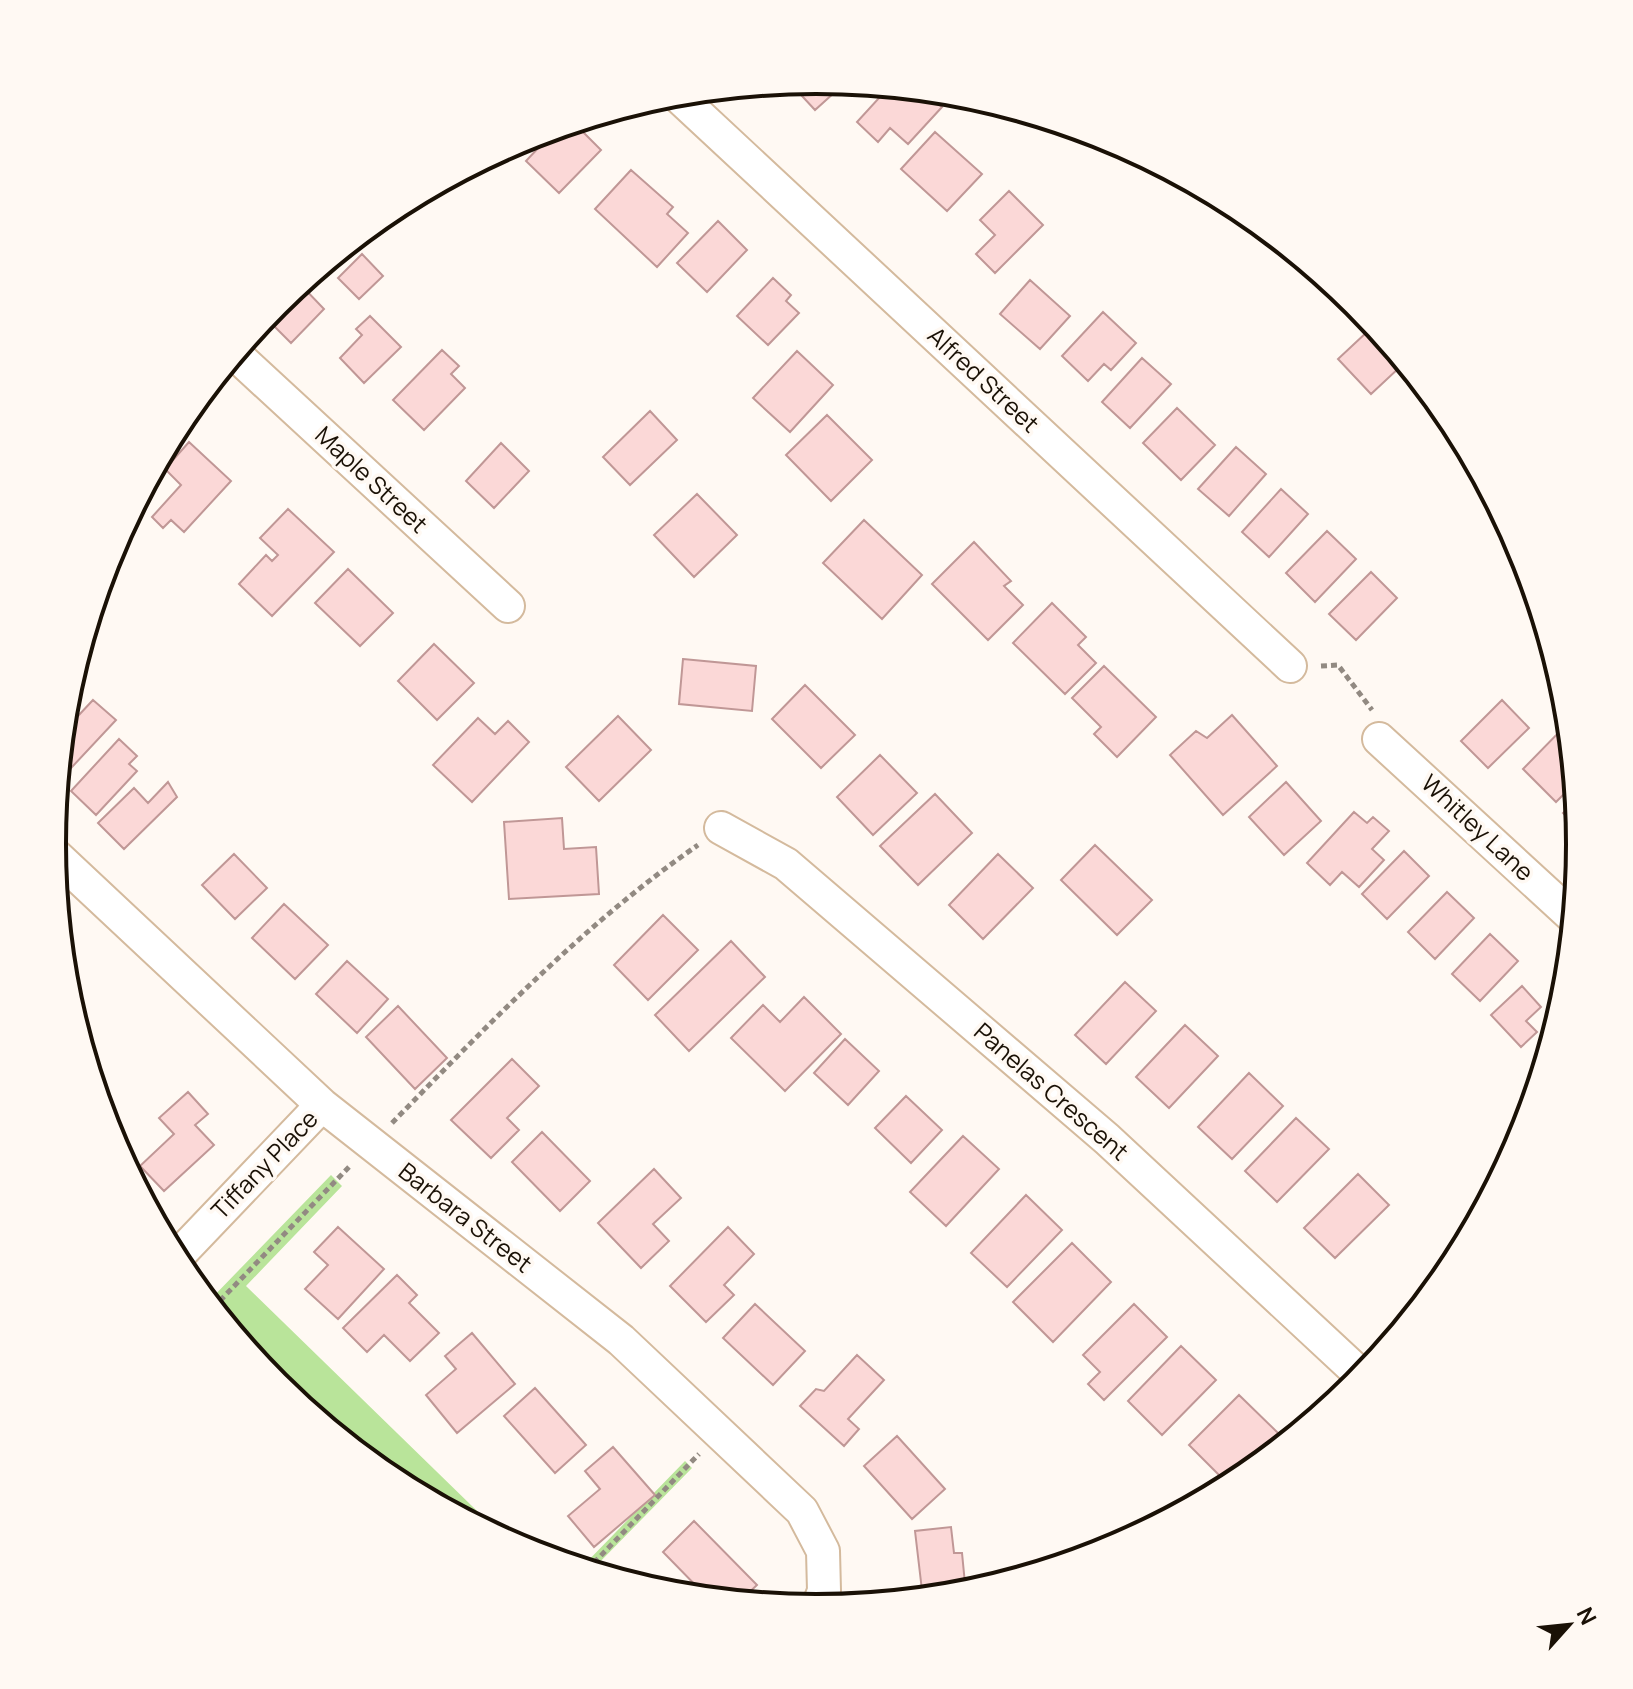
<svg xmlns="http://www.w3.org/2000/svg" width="1633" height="1689" viewBox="0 0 1633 1689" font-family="Manrope,sans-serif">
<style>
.green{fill:#b9e49a}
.building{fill:#fbd8d7;stroke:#c09796;stroke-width:2}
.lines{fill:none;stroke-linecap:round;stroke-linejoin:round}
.minor-casing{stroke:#d4ba9d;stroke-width:36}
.path{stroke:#928a82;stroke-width:5;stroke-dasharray:6 4;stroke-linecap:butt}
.minor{stroke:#fff;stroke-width:32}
.labels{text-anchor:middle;stroke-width:7;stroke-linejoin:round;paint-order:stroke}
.street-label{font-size:24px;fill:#1a1106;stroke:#fff9f3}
.rim{fill:none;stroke:#1a1106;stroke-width:4}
</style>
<rect width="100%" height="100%" fill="#fff9f3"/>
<path class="green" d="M 331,1175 L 342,1186 L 246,1286 L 511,1544 L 391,1480 L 276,1385 L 208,1302 Z
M 685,1461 L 692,1468 L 591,1571 L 581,1568 Z"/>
<path class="building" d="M 817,80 L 845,83 L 815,110 L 790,83 Z
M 889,87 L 940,92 L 933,100 L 942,107 L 908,144 L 890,128 L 878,142 L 857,122 Z
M 574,123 L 601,150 L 559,193 L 526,161 L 557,128 Z
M 935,132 L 982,174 L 947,211 L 901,169 Z
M 539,134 L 518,155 L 509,146 L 524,138 Z
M 631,170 L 673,207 L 667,214 L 688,233 L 657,267 L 595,209 Z
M 1009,191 L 1043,225 L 995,273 L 976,254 L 995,235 L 980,220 Z
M 718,221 L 747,250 L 707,292 L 677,263 Z
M 362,254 L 383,276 L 359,299 L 338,278 Z
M 773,278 L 791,295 L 786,301 L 799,313 L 768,345 L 737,316 Z
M 1030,280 L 1070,316 L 1040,349 L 1000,314 Z
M 300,284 L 324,309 L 291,343 L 265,317 Z
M 1103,312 L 1136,343 L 1111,370 L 1104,364 L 1088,381 L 1062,356 Z
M 370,316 L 401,347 L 364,383 L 340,358 L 362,335 L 356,329 Z
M 1367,332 L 1400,367 L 1371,394 L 1338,359 Z
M 442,350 L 459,366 L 451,374 L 465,388 L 424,430 L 393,400 Z
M 797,351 L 833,385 L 790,432 L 753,398 Z
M 1142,358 L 1171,384 L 1130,428 L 1102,402 Z
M 1177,408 L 1215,445 L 1181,480 L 1143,443 Z
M 650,411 L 677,440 L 630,485 L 603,457 Z
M 827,415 L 872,460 L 831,501 L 786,455 Z
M 189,442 L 231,481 L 184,532 L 171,520 L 163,528 L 152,517 L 181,485 L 165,469 Z
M 501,443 L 529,471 L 494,508 L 466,481 Z
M 1236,447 L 1266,474 L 1229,516 L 1198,489 Z
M 1281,489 L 1308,514 L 1269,557 L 1242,532 Z
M 697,494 L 737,535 L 694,577 L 654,535 Z
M 288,509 L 334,552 L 272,616 L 239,584 L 266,555 L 272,561 L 278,555 L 260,538 Z
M 864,520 L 922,575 L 882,619 L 823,563 Z
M 1327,531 L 1356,559 L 1315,602 L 1286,573 Z
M 974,542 L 1011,581 L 1004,586 L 1023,605 L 988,640 L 932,584 Z
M 348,569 L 393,613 L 360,646 L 315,603 Z
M 1371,572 L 1397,598 L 1356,640 L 1329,614 Z
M 1052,603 L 1086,637 L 1078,645 L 1096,663 L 1065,694 L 1013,643 Z
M 434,644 L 474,683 L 437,720 L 398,681 Z
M 683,659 L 756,666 L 752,711 L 679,704 Z
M 1104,666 L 1156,717 L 1117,757 L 1094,734 L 1101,727 L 1072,698 Z
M 805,685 L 855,735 L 821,768 L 772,719 Z
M 93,700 L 116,720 L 58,782 L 63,732 Z
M 1502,700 L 1529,728 L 1488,768 L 1461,741 Z
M 1232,715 L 1277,766 L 1223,815 L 1170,755 L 1196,731 L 1207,738 Z
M 618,716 L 651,750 L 599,801 L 566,767 Z
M 478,718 L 495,734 L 508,721 L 529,742 L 472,802 L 433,765 Z
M 1569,722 L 1575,783 L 1556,802 L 1523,769 Z
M 119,739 L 137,756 L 129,764 L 137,771 L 96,815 L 71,791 Z
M 880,755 L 917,793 L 873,835 L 837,797 Z
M 168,782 L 177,797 L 124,849 L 98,823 L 134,788 L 148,803 Z
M 1286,782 L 1321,821 L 1284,855 L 1249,817 Z
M 935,794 L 972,833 L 918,885 L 880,846 Z
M 1577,800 L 1579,829 L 1563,813 Z
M 1354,812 L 1367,823 L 1373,817 L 1389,831 L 1372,849 L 1384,860 L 1359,887 L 1342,872 L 1330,885 L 1307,863 Z
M 562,818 L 564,849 L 596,847 L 599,894 L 509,899 L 504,822 Z
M 1095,845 L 1152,900 L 1117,935 L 1061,880 Z
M 1404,851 L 1429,876 L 1387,919 L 1362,894 Z
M 234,854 L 267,888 L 235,919 L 202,885 Z
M 998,854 L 1033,888 L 983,939 L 949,905 Z
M 1447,892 L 1474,918 L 1435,959 L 1408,932 Z
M 284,904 L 328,945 L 295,979 L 252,938 Z
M 663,915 L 698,950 L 648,1000 L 614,965 Z
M 1490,934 L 1518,961 L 1480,1001 L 1452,974 Z
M 731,941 L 765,977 L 689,1051 L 655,1015 Z
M 347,961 L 388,999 L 357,1033 L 316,994 Z
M 1125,982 L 1156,1011 L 1106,1064 L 1075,1035 Z
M 1522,986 L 1541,1007 L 1526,1021 L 1537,1032 L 1521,1047 L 1491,1015 Z
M 804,997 L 841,1034 L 785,1091 L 731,1038 L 763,1005 L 780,1022 Z
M 398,1006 L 447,1058 L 415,1089 L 366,1037 Z
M 1185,1025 L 1218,1056 L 1169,1108 L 1136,1077 Z
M 845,1039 L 879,1071 L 848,1105 L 814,1073 Z
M 512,1059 L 539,1086 L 507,1118 L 519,1130 L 491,1158 L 451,1120 Z
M 1249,1073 L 1283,1106 L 1232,1159 L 1198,1127 Z
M 188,1092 L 208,1114 L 195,1125 L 214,1145 L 164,1191 L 140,1166 L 174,1134 L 159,1118 Z
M 906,1096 L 942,1130 L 911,1163 L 875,1128 Z
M 1296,1118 L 1329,1149 L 1277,1202 L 1245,1171 Z
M 542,1132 L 590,1181 L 560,1211 L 512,1162 Z
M 963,1136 L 999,1169 L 946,1226 L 910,1192 Z
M 654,1169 L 681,1198 L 653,1224 L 669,1241 L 641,1268 L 598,1223 Z
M 1358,1174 L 1389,1205 L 1335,1258 L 1304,1228 Z
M 1026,1195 L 1062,1230 L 1007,1287 L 971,1253 Z
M 338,1227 L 384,1269 L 338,1319 L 305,1289 L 328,1265 L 314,1252 Z
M 728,1227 L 754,1254 L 724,1285 L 734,1295 L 706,1322 L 670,1286 Z
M 1072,1243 L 1111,1282 L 1053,1342 L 1013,1302 Z
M 397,1275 L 417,1295 L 409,1303 L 439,1333 L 410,1361 L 384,1335 L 367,1352 L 343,1328 Z
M 755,1304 L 805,1351 L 773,1385 L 723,1338 Z
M 1134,1304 L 1167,1337 L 1104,1400 L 1088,1384 L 1100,1372 L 1083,1355 Z
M 472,1333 L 515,1384 L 457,1433 L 426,1395 L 456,1369 L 445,1356 Z
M 1181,1346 L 1216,1380 L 1162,1435 L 1128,1401 Z
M 857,1355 L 884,1380 L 848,1419 L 859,1429 L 844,1446 L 800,1406 L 816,1389 L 824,1391 Z
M 535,1388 L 586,1445 L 555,1473 L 504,1416 Z
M 1239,1395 L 1279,1434 L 1228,1484 L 1189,1445 Z
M 897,1436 L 945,1489 L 912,1519 L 864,1466 Z
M 613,1447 L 655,1495 L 594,1547 L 568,1516 L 600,1489 L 585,1471 Z
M 694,1521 L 757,1585 L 740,1601 L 708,1598 L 663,1552 Z
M 951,1527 L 954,1553 L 962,1553 L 966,1594 L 923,1599 L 915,1531 Z"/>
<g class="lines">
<g class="minor-casing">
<path id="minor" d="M 676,94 L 1290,666
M 235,354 L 508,606
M 1379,739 L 1574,918
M 721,828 L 786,864 L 1107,1139 L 1363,1377
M 53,853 L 322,1105 L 621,1340 L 802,1511 L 823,1551 L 824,1591 L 817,1609
M 175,1259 L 322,1105"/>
</g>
<path class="path" d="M 1321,666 L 1338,665 L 1372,710
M 392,1123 C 489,1024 584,924 698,845
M 213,1308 L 349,1167
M 587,1570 L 699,1454"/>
<use href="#minor" class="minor"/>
</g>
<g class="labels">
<g class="street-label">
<text transform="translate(983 380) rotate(43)" y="8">Alfred Street</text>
<text transform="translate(371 480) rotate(43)" y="8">Maple Street</text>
<text transform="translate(1477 828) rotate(43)" y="8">Whitley Lane</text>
<text transform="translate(1051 1092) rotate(41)" y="8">Panelas Crescent</text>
<text transform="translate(265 1165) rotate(-46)" y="8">Tiffany Place</text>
<text transform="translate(465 1218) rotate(38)" y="8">Barbara Street</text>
</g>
</g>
<path d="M0 0H1633V1689H0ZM66 844a750 750 0 1 1 1500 0a750 750 0 1 1-1500 0Z" fill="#fff9f3" fill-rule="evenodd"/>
<path class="rim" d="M66 844a750 750 0 1 1 1500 0a750 750 0 1 1-1500 0Z"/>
<g transform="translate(1569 1625) rotate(63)" stroke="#fff9f3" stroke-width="6" paint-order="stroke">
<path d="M0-6L14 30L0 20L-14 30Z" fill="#1a1106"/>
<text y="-12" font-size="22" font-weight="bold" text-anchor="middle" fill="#1a1106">N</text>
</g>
</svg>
